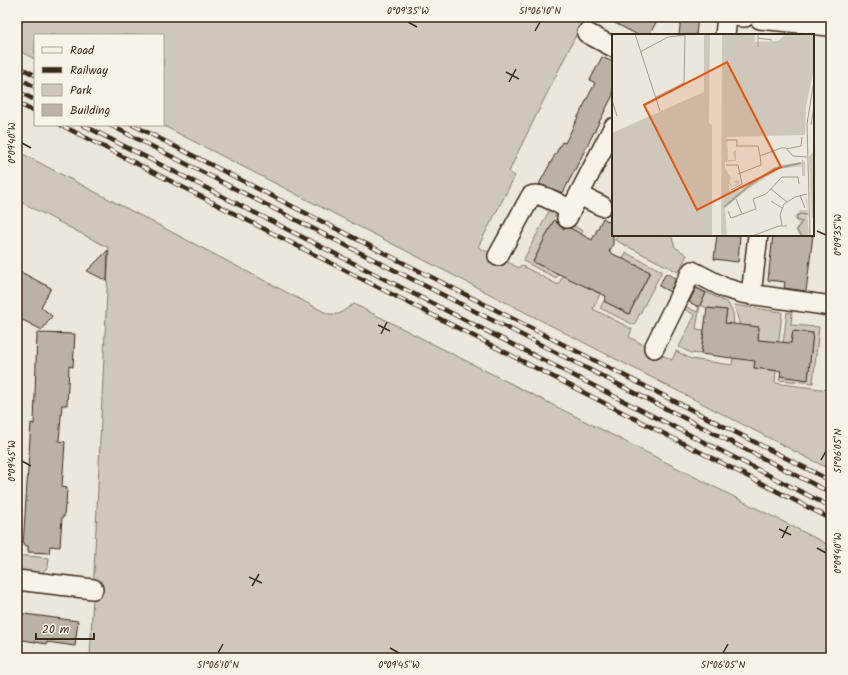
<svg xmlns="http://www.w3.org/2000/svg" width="848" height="675" viewBox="0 0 848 675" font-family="Kalam,sans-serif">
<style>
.green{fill:#cec8bc;stroke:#84796d}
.building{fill:#bab2a7;stroke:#3b2a1e}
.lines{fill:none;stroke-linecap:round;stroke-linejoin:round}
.minor-casing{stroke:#3b2a1e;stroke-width:22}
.minor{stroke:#f7f3e8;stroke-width:19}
.rail-casing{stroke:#3b2a1e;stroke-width:4.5}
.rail{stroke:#f7f3e8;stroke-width:3;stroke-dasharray:9;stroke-linecap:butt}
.ticks{fill:none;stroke:#3b2a1e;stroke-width:1.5}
.inset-river{fill:none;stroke:#a89f93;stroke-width:2}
.inset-road{fill:none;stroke:#a59b90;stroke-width:1}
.view{fill:#df570d;fill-opacity:0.15;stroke:#df570d;stroke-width:2}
.inset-edge{fill:none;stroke:#3b2a1e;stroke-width:2}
.neatline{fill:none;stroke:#3b2a1e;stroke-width:1.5}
.ticks-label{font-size:10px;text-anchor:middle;fill:#3b2a1e}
</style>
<rect width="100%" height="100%" fill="#ece7dc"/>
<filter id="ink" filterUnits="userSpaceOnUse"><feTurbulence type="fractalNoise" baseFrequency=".025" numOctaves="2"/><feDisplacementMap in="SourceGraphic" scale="8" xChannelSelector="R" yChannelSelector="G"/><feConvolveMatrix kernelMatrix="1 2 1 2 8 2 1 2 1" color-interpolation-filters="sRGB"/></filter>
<g filter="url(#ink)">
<path class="green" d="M 17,17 L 585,17 L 516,156 L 509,172 L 515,176 L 478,247 L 519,268 L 521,265 L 558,285 L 565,272 L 583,285 L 600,294 L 593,309 L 632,329 L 629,337 L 672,360 L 676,351 L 691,359 L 732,365 L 734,352 L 756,356 L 754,368 L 776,371 L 775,383 L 828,390 L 827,407 L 831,408 L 831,470 L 162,125 L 163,125 L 163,35 L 35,35 L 35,59 L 17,50 Z
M 17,151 L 328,314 L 339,314 L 354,304 L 831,546 L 831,658 L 90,658 L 109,248 L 17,200 Z
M 537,202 L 557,211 L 555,216 L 583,231 L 575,247 L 572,230 L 554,220 L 533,262 L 558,274 L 556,278 L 523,261 L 549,211 L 535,204 Z
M 618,235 L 671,235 L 675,247 L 687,255 L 678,272 L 615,240 Z
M 626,253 L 662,271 L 634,325 L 600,308 L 604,301 L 629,314 L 650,272 L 632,263 L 626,274 L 617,272 Z
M 695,287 L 728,303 L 733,313 L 734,326 L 725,323 L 727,310 L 707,308 L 700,305 L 696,329 L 704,330 L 701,354 L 691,353 L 679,347 L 695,315 L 684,309 L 685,306 L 697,312 L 706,293 Z
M 734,305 L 782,312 L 779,340 L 777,342 L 758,340 L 759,327 L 740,325 Z
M 787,312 L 792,313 L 791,325 L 819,327 L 813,383 L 779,380 L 780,376 L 808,379 L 813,333 L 793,331 L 791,343 L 783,344 Z
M 17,555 L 49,558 L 48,567 L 40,575 L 17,572 Z"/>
<path class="building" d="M 603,17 L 659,17 L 649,35 L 638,35 Z
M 681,17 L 698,17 L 696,35 L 679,35 Z
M 602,57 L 613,62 L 613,95 L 563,193 L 539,184 L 562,142 L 565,143 L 595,83 L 590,80 Z
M 603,218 L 613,224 L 613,244 L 609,252 L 650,272 L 629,314 L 604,301 L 606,296 L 533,262 L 554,220 L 562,228 L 570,228 L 592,240 Z
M 717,235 L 740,235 L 738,262 L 714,259 Z
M 773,235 L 813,235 L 806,291 L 784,288 L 785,282 L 768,280 Z
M 108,250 L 107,281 L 87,271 Z
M 21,272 L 51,288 L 41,307 L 52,316 L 42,330 L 17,317 L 17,280 Z
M 666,273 L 676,278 L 670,292 L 659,286 Z
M 696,288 L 706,293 L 699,307 L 689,302 Z
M 707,308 L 727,310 L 725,323 L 759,327 L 758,340 L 791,343 L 793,331 L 813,333 L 808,380 L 780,376 L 781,371 L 754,368 L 755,361 L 701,354 Z
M 37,333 L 75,334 L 73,367 L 69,366 L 67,405 L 62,405 L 59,441 L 65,442 L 62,487 L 67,488 L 66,505 L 65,505 L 64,517 L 62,517 L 60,547 L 50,546 L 49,553 L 28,552 L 28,546 L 23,545 L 31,423 L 34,424 Z
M 17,613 L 78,621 L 75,646 L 47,642 L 47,644 L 17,639 Z"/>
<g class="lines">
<g class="minor-casing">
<path id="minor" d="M 741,17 L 745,17
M 760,19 L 829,26
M 587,33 L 613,47
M 725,35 L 727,17
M 579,195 L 602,206
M 567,218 L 613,128
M 498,256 L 531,196 C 540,191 562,206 571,210
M 751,295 L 758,235
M 654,348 L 692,271 L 725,288 L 742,293 L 831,306
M 17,580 L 93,589"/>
</g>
<use href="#minor" class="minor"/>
<g class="rail-casing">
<path id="rail" d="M 17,66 L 35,75
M 17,77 L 35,87
M 17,91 L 35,100
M 17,103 L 35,112
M 61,125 L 831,519
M 83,125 L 831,507
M 110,125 L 831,493
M 133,125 L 831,481"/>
</g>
<use href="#rail" class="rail"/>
</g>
</g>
<path class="ticks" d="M 408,22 L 417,27M 535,31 L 540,22M 506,72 L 519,79M 509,82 L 516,69M 22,143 L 31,148M 817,231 L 826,235M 378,325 L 390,331M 381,334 L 387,322M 821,460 L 826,451M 22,461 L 31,466M 779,529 L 791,535M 782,538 L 788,526M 817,548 L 826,553M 249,577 L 262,583M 252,586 L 259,574M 390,648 L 399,653M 218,653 L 223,644M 723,653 L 728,644"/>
<g transform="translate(612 34)">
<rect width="202" height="202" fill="#ece7dc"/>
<path d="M 92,0 L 98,0 L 97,89 L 100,91 L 100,202 L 0,202 L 0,99 L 92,58 ZM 110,0 L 143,0 L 143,8 L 166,7 L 174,0 L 202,0 L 202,35 L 194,72 L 193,101 L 115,103 L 116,126 L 123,126 L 121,118 L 124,116 L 124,127 L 113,128 L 113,134 L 119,144 L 117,148 L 118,149 L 120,152 L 125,150 L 122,147 L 127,146 L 127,150 L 119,153 L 117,149 L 118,158 L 129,156 L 131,150 L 133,153 L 168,131 L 190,128 L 190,125 L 193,128 L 193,142 L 190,142 L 190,132 L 167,135 L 133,157 L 113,174 L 115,202 L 109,202 ZM 202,117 L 202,185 L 200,183 L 200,192 L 197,123 ZM 193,163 L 195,165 L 197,184 L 195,177 L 197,201 L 196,198 L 196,202 L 188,202 L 184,194 L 188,188 L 182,182 L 188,176 L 196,176 Z" fill="#cec8bc"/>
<path class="inset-river" d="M 112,173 L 138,151 L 162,135 L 189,129M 190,202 L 186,194 L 192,186 L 186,184 L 186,181 L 189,179 L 196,180"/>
<path class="inset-road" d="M 23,0 L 48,77M 146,0 L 146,13M 146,4 L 160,6M 28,18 L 56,3 L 73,1 L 72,49 L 44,63M 0,66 L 5,82M 199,91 L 202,73M 115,106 L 125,106 L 125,112M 124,112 L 146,112 L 148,122M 174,115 L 189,112 L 190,103M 114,131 L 126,131 L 130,150 L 119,156M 126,140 L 149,131 L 148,122 L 169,114 L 174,114 L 181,122 L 195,123M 170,143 L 186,143 L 187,150M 159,155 L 175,168M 188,161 L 193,174M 124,165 L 130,180M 159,167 L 170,174M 116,177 L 119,184 L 144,175 L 141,165 L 154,160 L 170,143M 170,191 L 168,181 L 172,170 L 183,163 L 195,160M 140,202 L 167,192 L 175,192M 198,202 L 195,90 L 202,46"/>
<path class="view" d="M 115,28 L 169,133 L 85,176 L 32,71 Z"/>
<rect width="202" height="202" class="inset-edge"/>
</g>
<rect width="848" height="675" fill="none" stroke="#f7f3e8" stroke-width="44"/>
<rect x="34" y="34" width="130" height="92" fill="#f7f3e8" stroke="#aca397"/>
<rect x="42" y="47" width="20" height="6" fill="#f7f3e8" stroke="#aca397"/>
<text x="70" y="54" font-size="12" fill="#3b2a1e">Road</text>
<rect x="42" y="67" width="20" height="6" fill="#3b2a1e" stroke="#aca397"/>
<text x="70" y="74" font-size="12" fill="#3b2a1e">Railway</text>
<rect x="42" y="84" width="20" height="12" fill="#cec8bc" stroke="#aca397"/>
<text x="70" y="94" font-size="12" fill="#3b2a1e">Park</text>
<rect x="42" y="104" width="20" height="12" fill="#bab2a7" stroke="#aca397"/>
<text x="70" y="114" font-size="12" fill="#3b2a1e">Building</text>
<path d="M36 633v6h58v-6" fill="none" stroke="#3b2a1e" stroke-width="2"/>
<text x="42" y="633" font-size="12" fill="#3b2a1e" stroke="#f7f3e8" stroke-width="3" paint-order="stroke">20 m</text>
<rect x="22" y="22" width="804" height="631" class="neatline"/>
<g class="ticks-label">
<text x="408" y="14">0°09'35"W</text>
<text x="540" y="14">51°06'10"N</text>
<text transform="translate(11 143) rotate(-90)" y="4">0°09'40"W</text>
<text transform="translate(837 235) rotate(-90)" y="4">0°09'35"W</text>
<text transform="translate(837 451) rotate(-90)" y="4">51°06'05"N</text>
<text transform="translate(11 461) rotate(-90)" y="4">0°09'45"W</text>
<text transform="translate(837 553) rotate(-90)" y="4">0°09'40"W</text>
<text x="218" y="668">51°06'10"N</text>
<text x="399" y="668">0°09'45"W</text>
<text x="723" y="668">51°06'05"N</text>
</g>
</svg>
